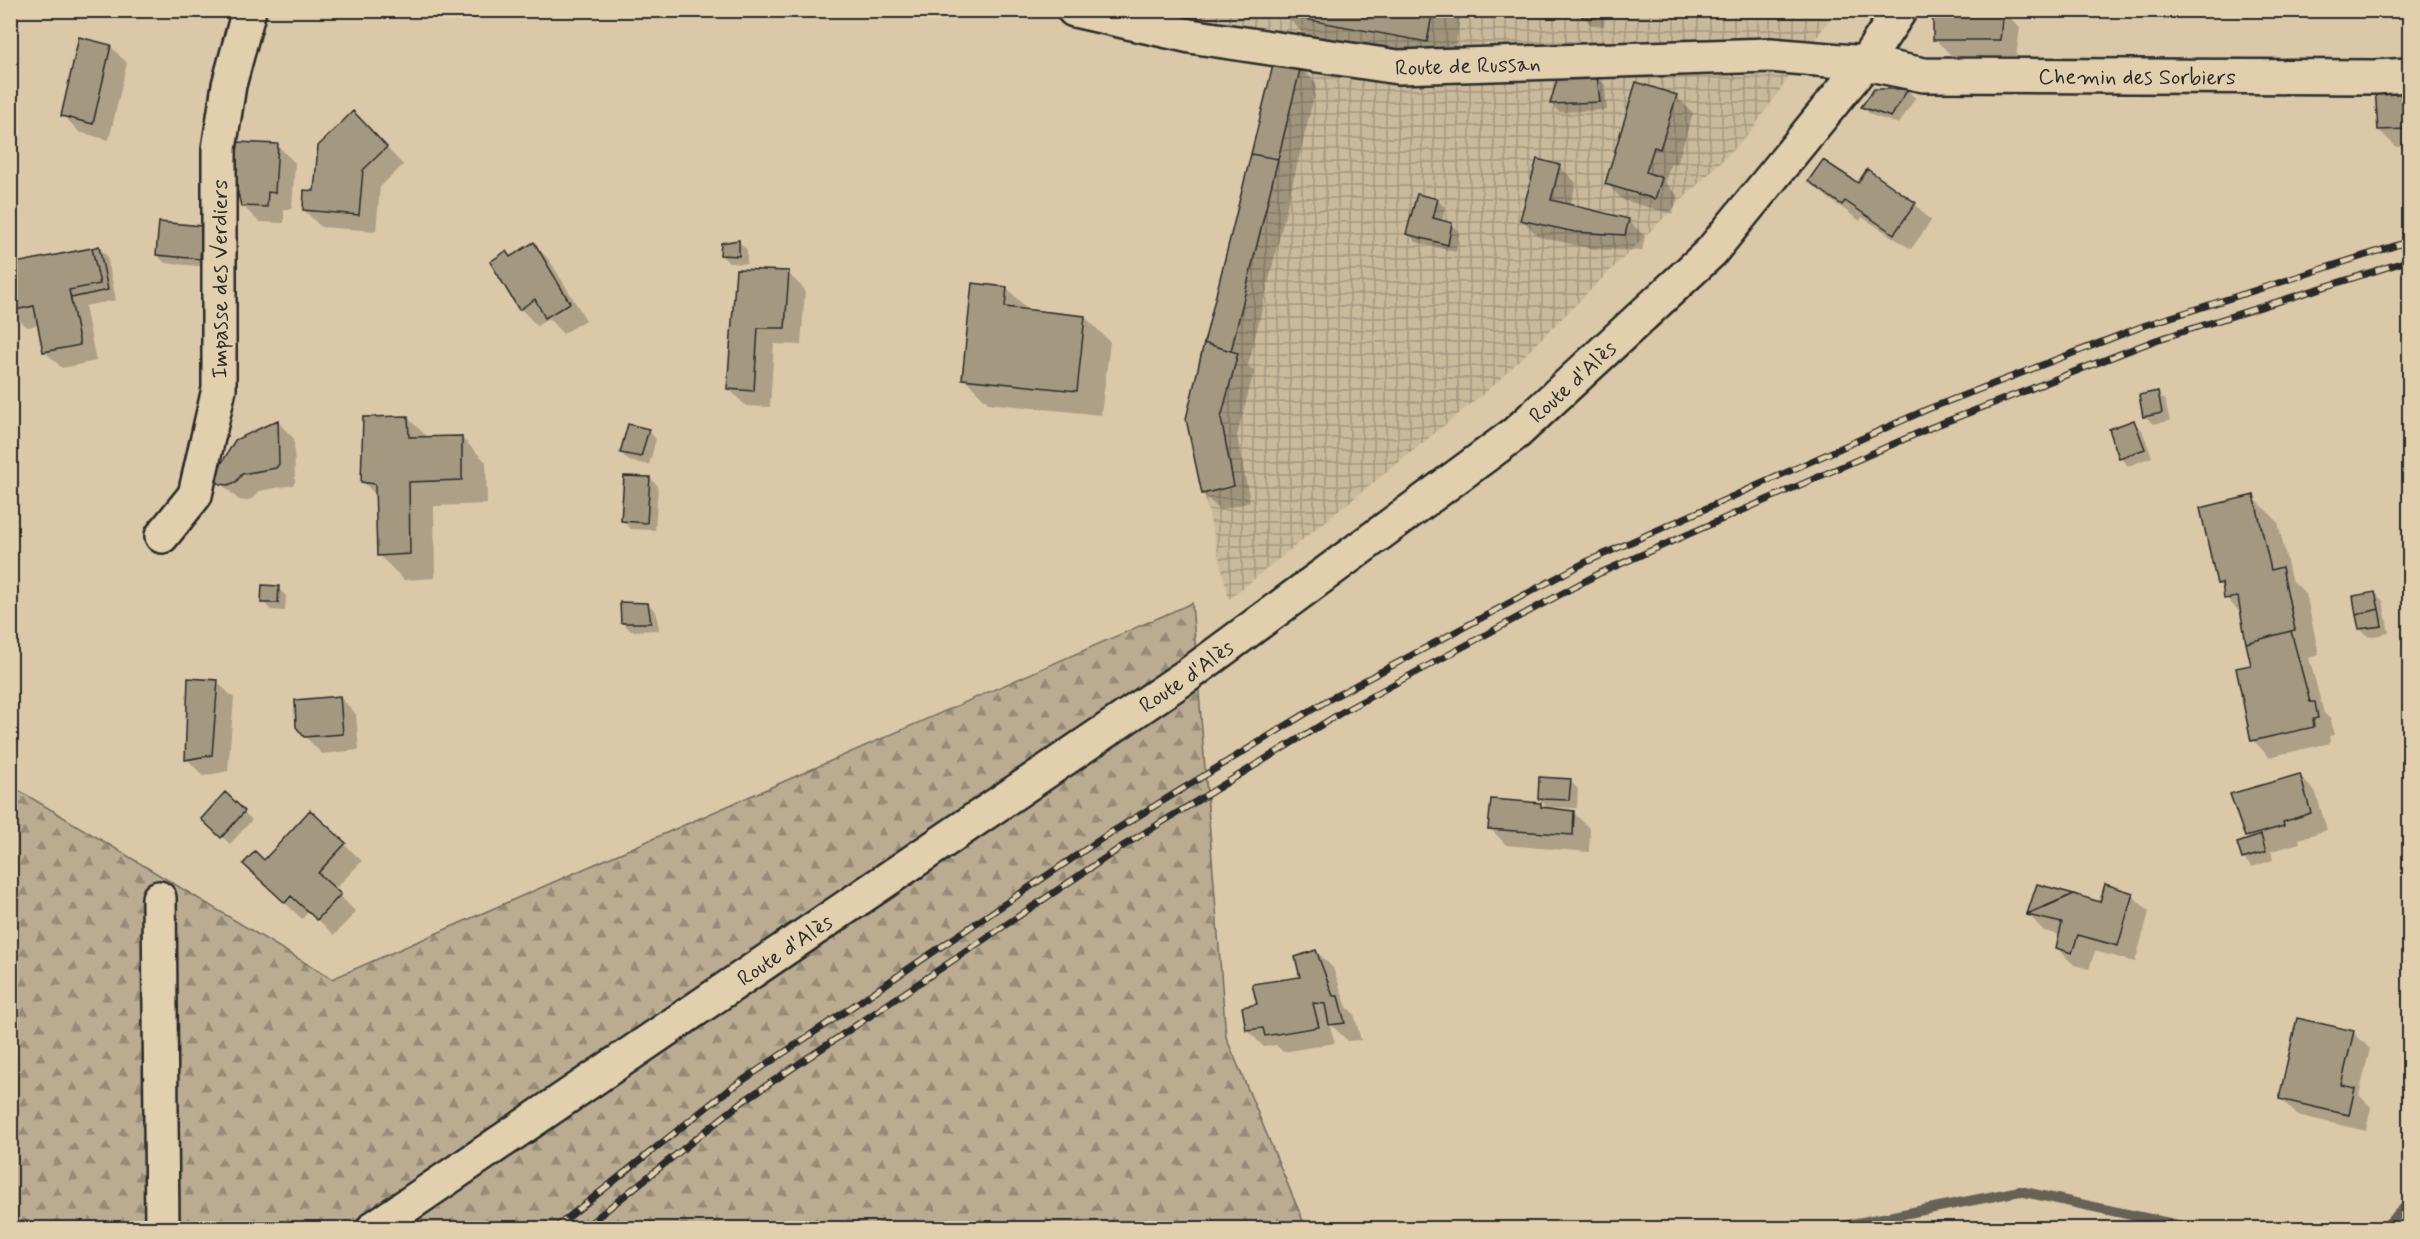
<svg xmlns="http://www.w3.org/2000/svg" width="2420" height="1239" viewBox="0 0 2420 1239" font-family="Mynerve,sans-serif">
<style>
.industrial{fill:url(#industrial-grid)}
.forest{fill:url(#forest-firs);stroke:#726b5e;stroke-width:1.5}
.shadow{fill:#0003}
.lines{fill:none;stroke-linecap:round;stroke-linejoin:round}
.stream{stroke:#676256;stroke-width:10}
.building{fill:#a49881;stroke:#2b2b2b;stroke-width:1.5}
.minor-casing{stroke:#2b2b2b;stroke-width:38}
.major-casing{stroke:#2b2b2b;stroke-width:38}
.minor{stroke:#e1cfad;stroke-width:33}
.major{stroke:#e1cfad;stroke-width:33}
.rail-casing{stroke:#2b2b2b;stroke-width:7}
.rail{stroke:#e1cfad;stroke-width:4.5;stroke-dasharray:14;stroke-linecap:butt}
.labels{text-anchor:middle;stroke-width:4.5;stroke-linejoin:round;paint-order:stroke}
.street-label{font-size:22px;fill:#2b2b2b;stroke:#e1cfad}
</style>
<defs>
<pattern id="industrial-grid" width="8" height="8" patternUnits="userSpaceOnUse" patternTransform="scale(1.5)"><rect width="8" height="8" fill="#caba9c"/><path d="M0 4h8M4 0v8" fill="none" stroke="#a4977f"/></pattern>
<pattern id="forest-firs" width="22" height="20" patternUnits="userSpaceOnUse" patternTransform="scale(1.5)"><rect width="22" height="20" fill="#baab91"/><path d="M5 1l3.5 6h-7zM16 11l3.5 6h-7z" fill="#978b77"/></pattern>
</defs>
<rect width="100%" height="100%" fill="#dac8a8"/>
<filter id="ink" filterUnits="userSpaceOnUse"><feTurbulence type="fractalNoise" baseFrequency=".0167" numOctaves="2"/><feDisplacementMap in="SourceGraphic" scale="12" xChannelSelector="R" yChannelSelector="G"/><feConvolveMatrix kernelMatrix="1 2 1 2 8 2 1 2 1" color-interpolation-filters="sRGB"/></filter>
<g filter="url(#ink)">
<path class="industrial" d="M 1192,11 L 1835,11 L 1750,133 L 1492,387 L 1229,599 L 1186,419 L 1274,61 Z"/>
<path class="forest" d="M 1192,603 L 1226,1037 L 1306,1228 L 11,1228 L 10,785 L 332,979 Z"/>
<path class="shadow" d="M 1254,10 L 1271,10 L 1270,14 Z
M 1284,10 L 1461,10 L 1452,67 L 1309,39 L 1284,14 Z
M 1584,10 L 1606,10 L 1604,26 L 1591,25 L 1583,16 Z
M 2003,11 L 2020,28 L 2016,56 L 1952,56 L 1935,39 Z
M 110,46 L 127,63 L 109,140 L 79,132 L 63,115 Z
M 1275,63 L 1300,67 L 1317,84 L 1248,366 L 1254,371 L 1237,436 L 1250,502 L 1220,510 L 1203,494 Z
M 1560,77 L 1597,77 L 1605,85 L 1607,110 L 1559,112 L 1551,104 Z
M 2410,88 L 2410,146 L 2396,147 L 2379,130 Z
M 1907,90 L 1915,98 L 1899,124 L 1871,115 L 1863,107 Z
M 1676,96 L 1693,113 L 1677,164 L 1671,163 L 1665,182 L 1678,196 L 1672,214 L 1623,200 L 1606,183 Z
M 370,130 L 403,165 L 380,187 L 376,231 L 321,227 L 304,210 Z
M 278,146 L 295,163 L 292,209 L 284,209 L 284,223 L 259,222 L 242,205 Z
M 1559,166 L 1576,183 L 1570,206 L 1628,220 L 1645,237 L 1642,251 L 1593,249 L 1539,237 L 1522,220 Z
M 1810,180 L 1858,185 L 1915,204 L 1931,221 L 1911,249 L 1862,217 L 1860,221 L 1827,197 Z
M 1437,200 L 1445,208 L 1442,222 L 1451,224 L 1459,232 L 1456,252 L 1416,242 L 1408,233 Z
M 203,228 L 208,267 L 165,263 L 157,255 Z
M 739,242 L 747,250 L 747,264 L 729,263 L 721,255 Z
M 534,244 L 550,261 L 586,320 L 563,334 L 548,318 L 537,326 L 521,309 L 506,253 L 512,258 Z
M 99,248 L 107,256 L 116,300 L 85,306 L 96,361 L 62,368 L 45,352 L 39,325 L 27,327 L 10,311 Z
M 738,270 L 788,273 L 805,290 L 801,345 L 774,344 L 770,407 L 746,406 L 729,389 Z
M 1007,288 L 1029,311 L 1085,317 L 1110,342 L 1101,415 L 988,403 L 964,378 Z
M 2157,393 L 2165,401 L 2170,421 L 2153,424 L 2145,416 Z
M 407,417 L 428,438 L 461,437 L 486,462 L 487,504 L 434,506 L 435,578 L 404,580 L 379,555 L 377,496 L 362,481 Z
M 278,422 L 294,439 L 295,482 L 293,485 L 259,491 L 253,498 L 246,501 L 239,500 L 215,478 Z
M 2134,422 L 2142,430 L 2152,457 L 2128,466 L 2120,457 Z
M 648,430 L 656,439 L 649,465 L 629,461 L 621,453 Z
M 650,478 L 658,486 L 655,530 L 631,529 L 622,520 Z
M 2253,497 L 2278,522 L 2291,579 L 2306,594 L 2319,655 L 2309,658 L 2324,713 L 2331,720 L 2334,735 L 2329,736 L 2330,743 L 2269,757 L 2253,740 L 2253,666 L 2243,615 L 2226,598 L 2224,589 L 2218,583 Z
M 278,588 L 286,596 L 285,611 L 271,610 L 263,602 Z
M 2375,593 L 2383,601 L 2389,633 L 2369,637 L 2360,629 Z
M 648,604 L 656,612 L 659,630 L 631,631 L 623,623 Z
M 217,682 L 234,698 L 228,771 L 203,776 L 187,759 Z
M 340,697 L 356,714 L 359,750 L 322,754 L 305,736 Z
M 2300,776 L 2316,793 L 2327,830 L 2299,839 L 2300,843 L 2271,851 L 2273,860 L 2252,867 L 2243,858 L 2251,840 L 2246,836 Z
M 1570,781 L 1578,789 L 1577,808 L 1547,807 L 1539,798 Z
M 225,794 L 252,820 L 230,844 L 203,819 Z
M 1541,804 L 1543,807 L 1541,809 L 1573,812 L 1590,829 L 1589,852 L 1506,845 L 1490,828 Z
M 310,812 L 362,861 L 334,890 L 356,912 L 334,935 L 309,911 L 302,919 L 262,881 L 264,862 Z
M 2038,886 L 2101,903 L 2132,895 L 2149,912 L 2135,962 L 2095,951 L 2089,969 L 2074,965 L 2057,948 L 2061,935 L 2044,931 L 2029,915 Z
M 1316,951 L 1333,968 L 1347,1007 L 1354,1014 L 1361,1040 L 1348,1041 L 1329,1023 L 1335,1043 L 1283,1052 L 1276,1045 L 1264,1047 L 1247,1030 L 1259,1006 L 1302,978 Z
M 2353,1032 L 2370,1049 L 2359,1095 L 2371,1107 L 2366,1131 L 2297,1115 L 2281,1099 Z"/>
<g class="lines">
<path class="stream" d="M 1832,1228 L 2020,1191 L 2192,1228
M 2384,1228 L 2410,1202"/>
</g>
<path class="building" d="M 1283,10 L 1433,10 L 1427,42 L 1282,15 Z
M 1582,10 L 1597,10 L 1596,18 L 1582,17 Z
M 1937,10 L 2003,10 L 2000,40 L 1933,40 L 1933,18 Z
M 79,37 L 111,45 L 93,124 L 61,116 Z
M 1274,61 L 1301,66 L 1278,159 L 1251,154 Z
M 1558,76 L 1597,76 L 1600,102 L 1550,104 Z
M 1636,82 L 1677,95 L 1660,149 L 1654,147 L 1646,172 L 1662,178 L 1655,199 L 1605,184 Z
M 2410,86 L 2410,129 L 2378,130 L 2375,88 Z
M 1874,89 L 1908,89 L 1891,117 L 1861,107 Z
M 353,111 L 387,147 L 363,170 L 359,215 L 303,210 L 304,190 L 314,191 L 318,146 Z
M 237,142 L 278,144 L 275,193 L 268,192 L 267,207 L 241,206 L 234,176 Z
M 1251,154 L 1278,159 L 1231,351 L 1204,343 Z
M 1537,159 L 1560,165 L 1551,200 L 1629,219 L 1625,235 L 1575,232 L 1520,220 Z
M 1823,160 L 1858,183 L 1867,169 L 1916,203 L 1894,234 L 1845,201 L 1842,205 L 1808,181 Z
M 1417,194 L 1438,199 L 1433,218 L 1452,223 L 1448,245 L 1406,234 Z
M 159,222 L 203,226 L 200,259 L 156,255 Z
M 739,240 L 739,256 L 720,255 L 721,243 Z
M 534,242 L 570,303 L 545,318 L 535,299 L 519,310 L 490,262 L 506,251 L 510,257 Z
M 99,246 L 108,290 L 71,298 L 69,290 L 100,284 L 92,248 Z
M 92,248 L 100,284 L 69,290 L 80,345 L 43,352 L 34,306 L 10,311 L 10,264 Z
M 736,269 L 789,271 L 785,328 L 758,328 L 754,391 L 727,389 Z
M 972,283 L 1007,287 L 1005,307 L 1085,316 L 1077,391 L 962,379 Z
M 1204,343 L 1238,353 L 1221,418 L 1234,486 L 1202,494 L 1186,419 Z
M 2158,391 L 2162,413 L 2143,417 L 2139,395 Z
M 408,416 L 409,437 L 462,436 L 462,480 L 409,482 L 410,554 L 377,556 L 375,484 L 361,482 L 363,417 Z
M 278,420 L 279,464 L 276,468 L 242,474 L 236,482 L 228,485 L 220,484 L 213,478 L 235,440 Z
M 2134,420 L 2145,449 L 2119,458 L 2109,429 Z
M 628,424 L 649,429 L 641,457 L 620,453 Z
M 624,476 L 650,477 L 647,523 L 621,521 Z
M 2254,495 L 2271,570 L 2282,567 L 2295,630 L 2246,643 L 2238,597 L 2224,599 L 2222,583 L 2217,584 L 2200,508 Z
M 262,585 L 279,586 L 278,603 L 261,603 Z
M 2375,592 L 2379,609 L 2356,615 L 2353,596 Z
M 620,602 L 648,603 L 651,623 L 621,623 Z
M 2379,609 L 2382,626 L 2359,629 L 2356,615 Z
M 2291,631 L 2310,702 L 2315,702 L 2318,718 L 2313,719 L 2314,727 L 2251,741 L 2236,668 L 2251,665 L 2246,643 Z
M 188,678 L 218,680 L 212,755 L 185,760 Z
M 340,696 L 343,734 L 304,737 L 296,727 L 295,700 Z
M 2300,774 L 2311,813 L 2283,822 L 2284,826 L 2245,837 L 2230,794 Z
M 1539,777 L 1571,779 L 1569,800 L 1538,799 Z
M 225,792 L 245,811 L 221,838 L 201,819 Z
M 1491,799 L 1541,803 L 1541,807 L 1574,811 L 1573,835 L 1488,829 Z
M 310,810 L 346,843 L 318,873 L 341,894 L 317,920 L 291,896 L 285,903 L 243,864 L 255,851 L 264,860 Z
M 2261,835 L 2266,852 L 2242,859 L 2237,843 Z
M 2037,884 L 2074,894 L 2027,914 Z
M 2105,884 L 2133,893 L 2118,946 L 2078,935 L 2072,953 L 2056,948 L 2062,923 L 2027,915 L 2074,894 L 2100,902 Z
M 1316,950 L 1333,996 L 1338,996 L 1345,1023 L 1329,1025 L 1325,1004 L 1313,1003 L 1319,1027 L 1265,1036 L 1263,1028 L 1246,1030 L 1242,1007 L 1257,1004 L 1252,984 L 1300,977 L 1295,957 Z
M 2297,1018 L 2354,1031 L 2341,1085 L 2355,1088 L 2349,1115 L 2279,1099 Z"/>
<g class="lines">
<g class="minor-casing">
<g id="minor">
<path id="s1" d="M 1074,10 L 1190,36 L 1398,67 L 1770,55 L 1865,63 L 1924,75 L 2375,77 L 2410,75"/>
<path d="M 162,536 L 195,495 L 219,389 L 219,149 L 229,85 L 249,10"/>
<path d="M 159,898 L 162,1228"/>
</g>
</g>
<g class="major-casing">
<g id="major">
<path id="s2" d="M 374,1228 L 1188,675 L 1516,433 L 1711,252 L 1865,63 L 1900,10"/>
</g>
</g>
<use href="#minor" class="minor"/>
<use href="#major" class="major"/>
<g class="rail-casing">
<path id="rail" d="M 555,1228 L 727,1091 L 1107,835 L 1328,700 L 1584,563 L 1928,409 L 2146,325 L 2410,241
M 584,1228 L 742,1102 L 1123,846 L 1344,711 L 1600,573 L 1932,427 L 2156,340 L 2410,260"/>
</g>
<use href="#rail" class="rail"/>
</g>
</g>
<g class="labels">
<g class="street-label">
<text dy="8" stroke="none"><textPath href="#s1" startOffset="399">Route de Russan</textPath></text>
<text dy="8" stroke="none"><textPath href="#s1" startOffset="1070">Chemin des Sorbiers</textPath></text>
<text transform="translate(219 279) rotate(-90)" y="8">Impasse des Verdiers</text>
<text dy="8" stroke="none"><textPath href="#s2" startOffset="1468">Route d'Alès</textPath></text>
<text dy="8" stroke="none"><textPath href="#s2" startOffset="982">Route d'Alès</textPath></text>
<text dy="8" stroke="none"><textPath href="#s2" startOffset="496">Route d'Alès</textPath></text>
</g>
</g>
<rect width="2420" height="1239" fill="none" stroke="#e1cfad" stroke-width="36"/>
<rect x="18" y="18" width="2384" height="1203" fill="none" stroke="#2b2b2b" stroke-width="2" filter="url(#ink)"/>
</svg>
